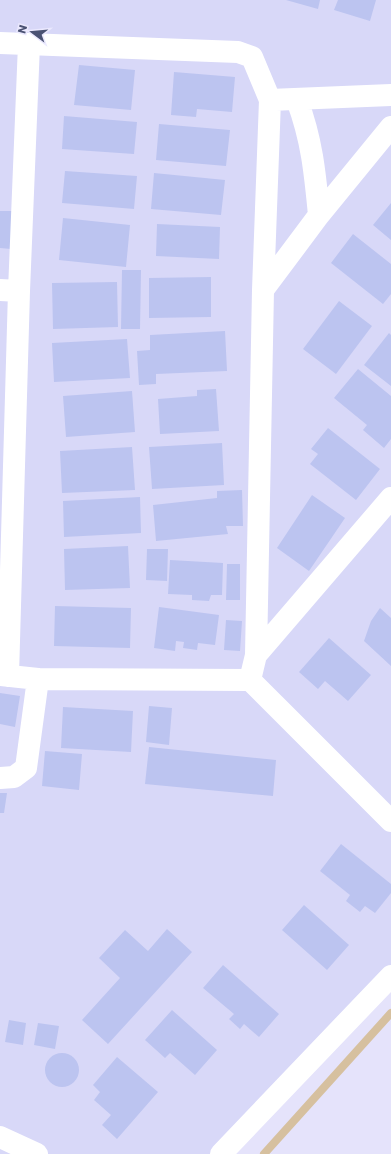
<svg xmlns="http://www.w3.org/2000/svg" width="391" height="1154" viewBox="0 0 391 1154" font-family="Poppins,sans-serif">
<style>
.residential{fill:#d8d8f8}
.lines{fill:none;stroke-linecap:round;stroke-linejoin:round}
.stream{stroke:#d6c09f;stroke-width:8}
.building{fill:#bcc4f0}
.street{stroke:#fff;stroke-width:22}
</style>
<rect width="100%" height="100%" fill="#e5e3fb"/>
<path class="residential" d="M 0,0 L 391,0 L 391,978 L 236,1154 L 0,1154 Z"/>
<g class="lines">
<path class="stream" d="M 264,1154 L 391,1013"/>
</g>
<path class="building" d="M 286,0 L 320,0 L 318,9 Z
M 338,0 L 376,0 L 370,21 L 334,10 Z
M 79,65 L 135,70 L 131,110 L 74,105 Z
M 174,72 L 235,77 L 232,112 L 197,109 L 196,117 L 171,115 Z
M 64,116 L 137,122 L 134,154 L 62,149 Z
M 159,124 L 230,130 L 226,166 L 156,160 Z
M 65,171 L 137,176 L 134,209 L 62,203 Z
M 154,173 L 225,180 L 221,215 L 151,209 Z
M 391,203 L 391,240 L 373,225 Z
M 0,211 L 12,211 L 11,249 L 0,248 Z
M 63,218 L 130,225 L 126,267 L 59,260 Z
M 157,224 L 220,227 L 219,259 L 156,256 Z
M 353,234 L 391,264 L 391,294 L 383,304 L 331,263 Z
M 122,270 L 141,270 L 140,329 L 121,329 Z
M 211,277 L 211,317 L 149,318 L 149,278 Z
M 117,282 L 118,327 L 53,329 L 52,283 Z
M 339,301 L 372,326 L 336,374 L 303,349 Z
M 225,331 L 227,371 L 156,374 L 156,384 L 139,385 L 137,351 L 150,350 L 150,335 Z
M 389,333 L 391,335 L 391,386 L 364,365 Z
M 127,339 L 130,378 L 54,382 L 52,343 Z
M 358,369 L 391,396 L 391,439 L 384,448 L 363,430 L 367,425 L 334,398 Z
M 216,389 L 219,431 L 160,434 L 158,399 L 197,396 L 197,390 Z
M 132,391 L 135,432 L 66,437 L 63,396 Z
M 328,428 L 380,469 L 356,500 L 310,464 L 318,454 L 311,449 Z
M 222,443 L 224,485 L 152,489 L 149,447 Z
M 132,447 L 135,490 L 62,493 L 60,451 Z
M 242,490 L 243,526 L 226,526 L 228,534 L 156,541 L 153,505 L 217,498 L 217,491 Z
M 312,495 L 345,518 L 309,571 L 277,548 Z
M 140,497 L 141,533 L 64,537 L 63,501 Z
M 128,546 L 130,588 L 65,590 L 64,549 Z
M 147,549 L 168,549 L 167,581 L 146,580 Z
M 170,560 L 223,563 L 222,595 L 211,595 L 209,601 L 192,600 L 192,595 L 168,594 Z
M 227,564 L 240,564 L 240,600 L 226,600 Z
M 55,606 L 131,608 L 130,648 L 54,646 Z
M 159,607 L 219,615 L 215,645 L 198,643 L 197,650 L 183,648 L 184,642 L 176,641 L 175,651 L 154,648 Z
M 380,608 L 391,618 L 391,666 L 364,641 L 371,621 Z
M 226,620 L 242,621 L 240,651 L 224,650 Z
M 329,638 L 371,675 L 348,701 L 325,681 L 318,689 L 299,672 Z
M 0,693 L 20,696 L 15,727 L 0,724 Z
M 149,706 L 172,708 L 169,745 L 146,742 Z
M 63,707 L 133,711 L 131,752 L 61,748 Z
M 149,747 L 276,760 L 273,796 L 145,784 Z
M 45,751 L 82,754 L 79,790 L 42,786 Z
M 0,793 L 7,793 L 4,813 L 0,813 Z
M 341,844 L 391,884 L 391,893 L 375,913 L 365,906 L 360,912 L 346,901 L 350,895 L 320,871 Z
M 304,905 L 349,945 L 327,970 L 282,930 Z
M 167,929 L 192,952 L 108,1044 L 82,1020 L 120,978 L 99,958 L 125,930 L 148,951 Z
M 223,965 L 279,1014 L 259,1037 L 244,1024 L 240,1029 L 229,1019 L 234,1014 L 203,988 Z
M 172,1010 L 217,1050 L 195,1075 L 170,1053 L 165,1058 L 145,1040 Z
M 9,1020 L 26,1023 L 23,1045 L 5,1042 Z
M 38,1023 L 59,1026 L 55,1049 L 34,1045 Z
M45 1070a17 17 0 1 1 34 0a17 17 0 1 1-34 0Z
M 117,1057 L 158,1092 L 117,1139 L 102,1125 L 111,1115 L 94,1100 L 100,1092 L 93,1085 Z"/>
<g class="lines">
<path class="street" d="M 0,43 L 238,52 L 252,57 L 270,100 L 263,290 L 256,655 L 250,680
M 270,100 L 391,95
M 297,100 C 312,140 315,173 319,215
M 0,290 L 19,291 L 8,676
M 263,290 L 319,215 L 391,127
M 19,291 L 29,44
M 256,655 L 391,498
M 0,675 L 38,679 L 250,680 L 391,821
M 0,778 L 14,777 L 26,768 L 38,679
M 0,1137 L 37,1154
M 221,1154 L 391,976"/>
</g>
<g transform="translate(32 32) rotate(286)" stroke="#ebe9fe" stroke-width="3" paint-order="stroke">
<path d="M0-3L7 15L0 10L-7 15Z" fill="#4a5273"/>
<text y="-6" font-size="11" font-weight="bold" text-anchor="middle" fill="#4a5273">N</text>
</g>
</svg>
